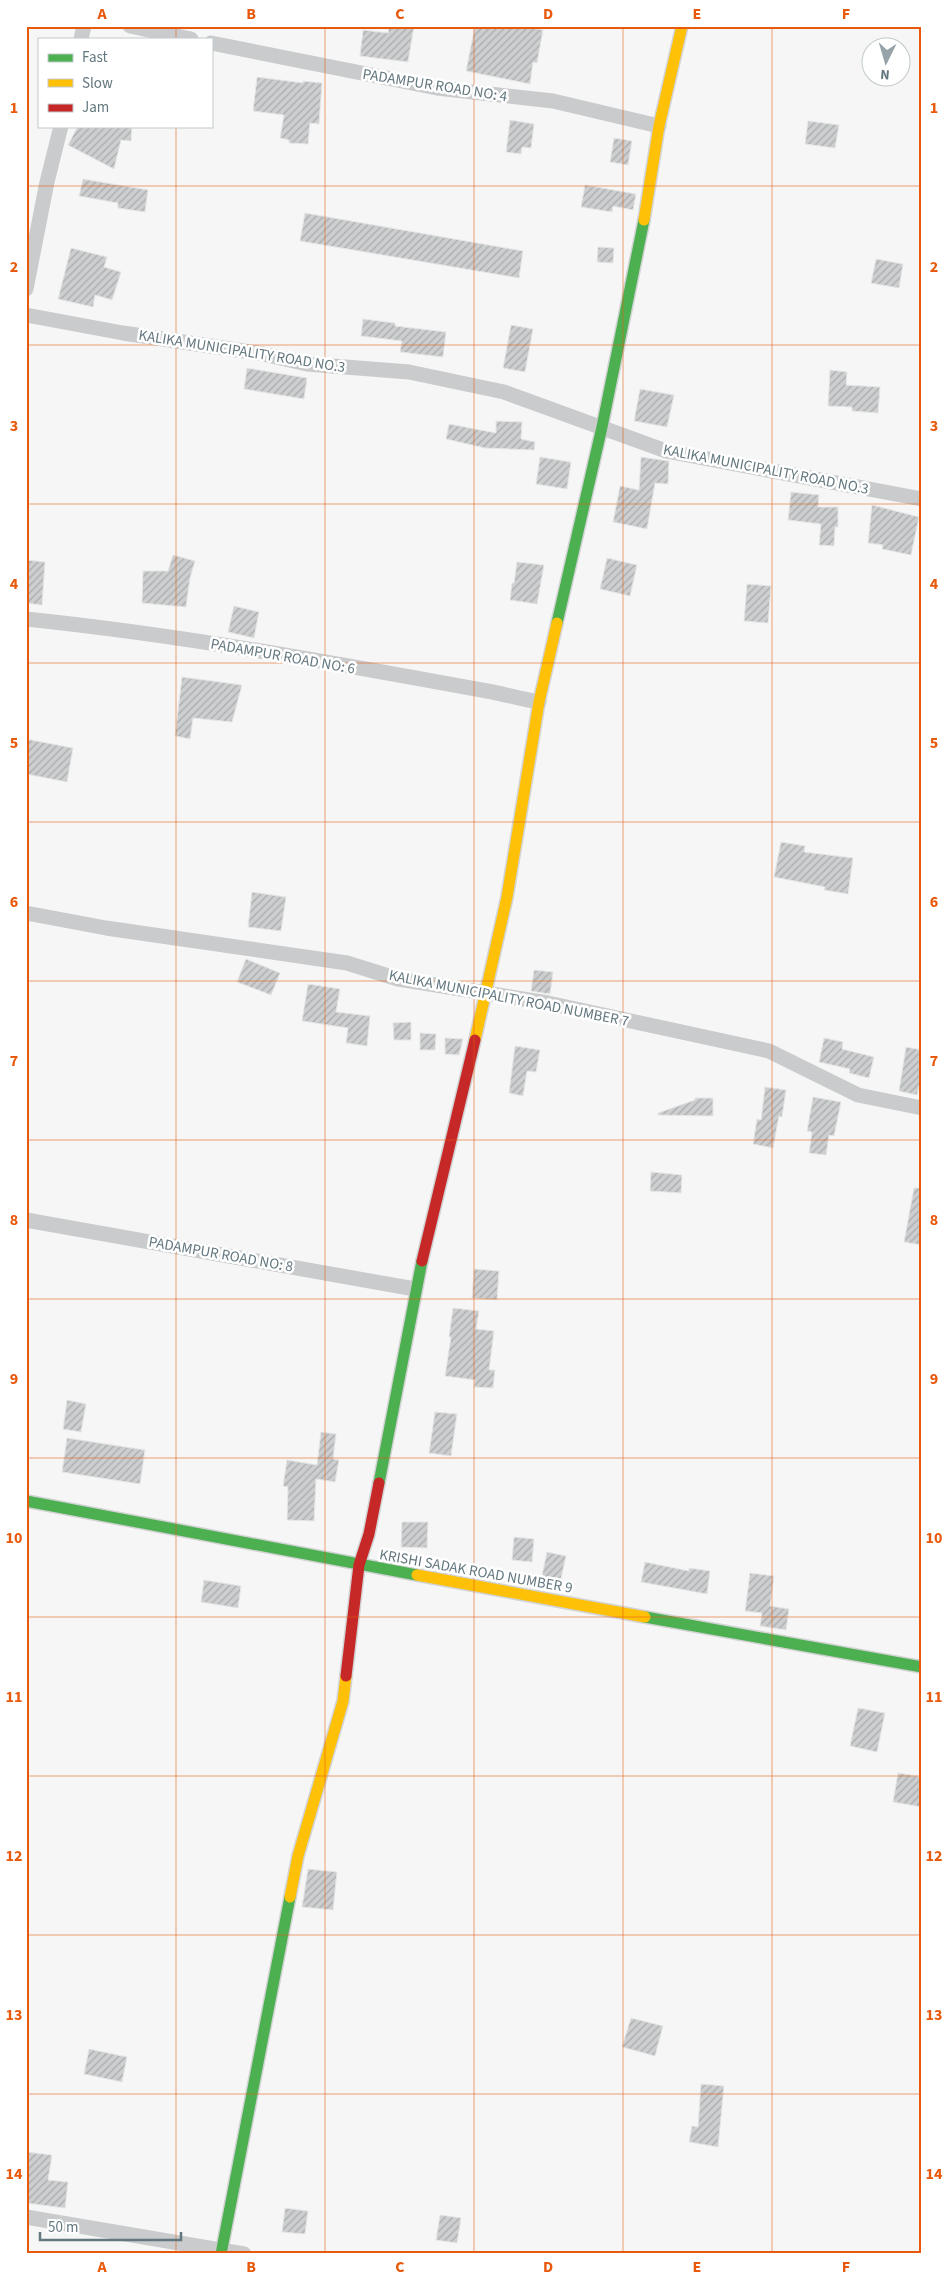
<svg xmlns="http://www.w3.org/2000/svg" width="948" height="2280" viewBox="0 0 948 2280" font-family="'Source Sans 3',sans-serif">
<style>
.building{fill:url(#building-hatch);stroke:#e6e6e6}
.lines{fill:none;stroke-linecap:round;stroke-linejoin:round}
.fast-casing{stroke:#d2d3d4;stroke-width:14}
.slow-casing{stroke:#d2d3d4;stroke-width:14}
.jam-casing{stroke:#d2d3d4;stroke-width:14}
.street{stroke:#c9cbcc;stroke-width:15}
.fast{stroke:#4caf50;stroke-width:11}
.slow{stroke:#ffc107;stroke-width:11}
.jam{stroke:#c62828;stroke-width:11}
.grid{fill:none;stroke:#e8590c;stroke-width:1;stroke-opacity:0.55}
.labels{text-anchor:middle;stroke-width:5;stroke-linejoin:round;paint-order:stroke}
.street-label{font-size:15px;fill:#63777f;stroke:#fff}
.neatline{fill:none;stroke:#e8590c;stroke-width:2}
.grid-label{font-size:16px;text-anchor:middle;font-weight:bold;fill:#e8590c}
</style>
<defs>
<pattern id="building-hatch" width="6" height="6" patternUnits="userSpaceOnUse" patternTransform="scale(1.25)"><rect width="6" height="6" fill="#cccecf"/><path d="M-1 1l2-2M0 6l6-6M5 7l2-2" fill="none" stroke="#a9acad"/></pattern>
</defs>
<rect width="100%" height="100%" fill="#f6f6f6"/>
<path class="building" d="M 389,26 L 414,26 L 408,62 L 360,56 L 363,30 L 388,33 Z
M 475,26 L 521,26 L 543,30 L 537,63 L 533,62 L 530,84 L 466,71 Z
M 257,77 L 303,83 L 303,81 L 322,83 L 319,124 L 310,123 L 308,144 L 289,143 L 289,140 L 280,138 L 284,115 L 253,111 Z
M 510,120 L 534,124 L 531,148 L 522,147 L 521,154 L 506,152 Z
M 808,121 L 839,125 L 835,148 L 805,144 Z
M 78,126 L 132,126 L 131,141 L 121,140 L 114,169 L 68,145 Z
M 614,138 L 632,141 L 628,165 L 610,162 Z
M 83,179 L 148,190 L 145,212 L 118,208 L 118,203 L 79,196 Z
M 585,185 L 636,194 L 633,210 L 613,206 L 612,212 L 581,207 Z
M 305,213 L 523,251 L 519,278 L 300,241 Z
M 598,247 L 614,248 L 613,263 L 597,262 Z
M 71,248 L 107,257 L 104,267 L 121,272 L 112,300 L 95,295 L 93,307 L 58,299 Z
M 876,259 L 903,264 L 899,288 L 871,283 Z
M 363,319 L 395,323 L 395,326 L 446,332 L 443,357 L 400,352 L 402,341 L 361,336 Z
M 511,325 L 533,329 L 525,372 L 503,368 Z
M 247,368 L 307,378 L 304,399 L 244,389 Z
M 830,370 L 847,372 L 846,385 L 880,387 L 878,413 L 852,411 L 852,407 L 828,406 Z
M 640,389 L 674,395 L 667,427 L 634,421 Z
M 496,421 L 522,422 L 521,439 L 535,442 L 534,450 L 485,448 L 446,439 L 449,424 L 496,433 Z
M 540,457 L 571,462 L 567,489 L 536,484 Z
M 641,457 L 669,461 L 668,484 L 655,483 L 647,529 L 613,522 L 620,486 L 639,490 Z
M 791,492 L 819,495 L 818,507 L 838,507 L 838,527 L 835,527 L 834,546 L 819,545 L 821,524 L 788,520 Z
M 872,505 L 919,517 L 911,555 L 882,549 L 883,545 L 868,543 Z
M 173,555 L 195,561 L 190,578 L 186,607 L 142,603 L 143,571 L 168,571 Z
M 607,558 L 637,565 L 630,596 L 600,589 Z
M 26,560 L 45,562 L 42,605 L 26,603 Z
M 517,562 L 544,565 L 537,604 L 510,600 L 512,583 L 514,583 Z
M 747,584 L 771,586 L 768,623 L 744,621 Z
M 234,606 L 259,612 L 254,638 L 228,632 Z
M 182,677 L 242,685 L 232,722 L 193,718 L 190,739 L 175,736 Z
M 26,739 L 73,748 L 67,782 L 26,774 Z
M 781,842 L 805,846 L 804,852 L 853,858 L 848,894 L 824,890 L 825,887 L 774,877 Z
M 252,892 L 286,897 L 281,931 L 248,927 Z
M 246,959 L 280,973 L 271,995 L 237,982 Z
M 534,970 L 553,972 L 550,994 L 531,991 Z
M 308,984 L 340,989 L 336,1012 L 370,1016 L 367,1046 L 346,1043 L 348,1028 L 302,1021 Z
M 411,1022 L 411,1040 L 394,1040 L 393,1023 Z
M 420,1033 L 436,1034 L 435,1050 L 420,1050 Z
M 445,1038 L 463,1039 L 459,1055 L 445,1054 Z
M 824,1038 L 843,1042 L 842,1049 L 874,1057 L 869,1078 L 849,1073 L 850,1069 L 819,1062 Z
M 515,1046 L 540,1050 L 536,1072 L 527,1071 L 523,1096 L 509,1093 Z
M 906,1047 L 922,1050 L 922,1073 L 917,1095 L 899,1091 Z
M 765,1087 L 786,1090 L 782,1117 L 779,1116 L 773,1148 L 753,1144 L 757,1119 L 761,1120 Z
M 813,1097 L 841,1102 L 834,1136 L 829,1135 L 826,1155 L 809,1153 L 812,1132 L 807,1131 Z
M 695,1098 L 713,1098 L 713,1116 L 658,1115 L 658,1113 L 695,1100 Z
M 651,1172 L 682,1175 L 681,1193 L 650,1191 Z
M 914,1188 L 922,1188 L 922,1245 L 904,1242 Z
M 474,1269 L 499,1271 L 497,1300 L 472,1298 Z
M 453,1308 L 479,1311 L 476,1329 L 494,1331 L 489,1370 L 495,1370 L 493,1388 L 474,1387 L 475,1380 L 445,1376 L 451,1337 L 449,1337 Z
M 67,1400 L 86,1404 L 81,1432 L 63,1429 Z
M 435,1412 L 457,1414 L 451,1456 L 429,1453 Z
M 321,1432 L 336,1434 L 333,1459 L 339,1460 L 335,1482 L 316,1479 L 314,1521 L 287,1520 L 288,1487 L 283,1486 L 287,1460 L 317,1465 Z
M 67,1438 L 145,1450 L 140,1484 L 62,1472 Z
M 402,1522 L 428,1522 L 427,1548 L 401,1547 Z
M 514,1537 L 534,1539 L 532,1562 L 512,1560 Z
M 547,1552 L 566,1556 L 560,1583 L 541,1580 Z
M 645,1562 L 689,1571 L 689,1568 L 710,1571 L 707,1594 L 641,1582 Z
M 750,1573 L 774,1576 L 770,1606 L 789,1609 L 786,1630 L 760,1626 L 762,1613 L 745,1611 Z
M 204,1580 L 241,1586 L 238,1608 L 201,1602 Z
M 858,1708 L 885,1713 L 877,1752 L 850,1746 Z
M 898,1773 L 922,1777 L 922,1807 L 893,1802 Z
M 308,1869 L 337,1872 L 333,1910 L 302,1907 Z
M 631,2018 L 663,2026 L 655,2056 L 622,2047 Z
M 89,2049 L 127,2057 L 122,2082 L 84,2074 Z
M 701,2084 L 724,2086 L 718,2147 L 689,2142 L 692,2126 L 698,2127 Z
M 26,2152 L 52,2155 L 48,2180 L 68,2182 L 65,2208 L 26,2203 Z
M 285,2208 L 308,2211 L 305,2234 L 282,2232 Z
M 440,2215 L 461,2218 L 457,2243 L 436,2240 Z"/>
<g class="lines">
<g class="fast-casing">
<path id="fast" d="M 557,623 L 602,427 L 644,220
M 379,1483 L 422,1261
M 26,1501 L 417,1575
M 645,1617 L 922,1667
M 221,2254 L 290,1897"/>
</g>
<g class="slow-casing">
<path id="slow" d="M 644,220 L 659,126 L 682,26
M 475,1040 L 507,897 L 539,702 L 557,623
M 417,1575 L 645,1617
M 290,1897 L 298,1856 L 343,1701 L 346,1676"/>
</g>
<g class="jam-casing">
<path id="jam" d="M 422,1261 L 475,1040
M 346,1676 L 359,1565 L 369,1534 L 379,1483"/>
</g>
<path class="street" d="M 130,26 L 191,39
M 81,39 L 84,26
M 211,43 L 437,88 L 553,101 L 659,126
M 26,289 L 47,182 L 61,126
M 26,315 L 123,333 L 263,354 L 307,364 L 409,372 L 504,392 L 666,451 L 922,499
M 26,619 C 181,635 334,663 487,691 C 504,694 521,699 539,702
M 26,913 L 106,928 L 347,963 L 398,979 L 548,1003 L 769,1051 L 858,1095 L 922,1108
M 26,1220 L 415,1289
M 26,2217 L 244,2254"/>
<use href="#fast" class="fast"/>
<use href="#slow" class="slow"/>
<use href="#jam" class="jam"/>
</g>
<path class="grid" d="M 176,26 L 176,39M 325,26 L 325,2254M 474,26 L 474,2254M 623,26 L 623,2254M 772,26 L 772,2254M 176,126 L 176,2254M 26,186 L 922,186M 26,345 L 922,345M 26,504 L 922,504M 26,663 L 922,663M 26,822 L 922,822M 26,981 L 922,981M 26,1140 L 922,1140M 26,1299 L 922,1299M 26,1458 L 922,1458M 26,1617 L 922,1617M 26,1776 L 922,1776M 26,1935 L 922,1935M 26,2094 L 922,2094"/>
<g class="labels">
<g class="street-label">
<text transform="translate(435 85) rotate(9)" y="5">PADAMPUR ROAD NO: 4</text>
<text transform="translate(242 351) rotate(9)" y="5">KALIKA MUNICIPALITY ROAD NO.3</text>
<text transform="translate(766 469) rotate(11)" y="5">KALIKA MUNICIPALITY ROAD NO.3</text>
<text transform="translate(283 656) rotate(10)" y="5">PADAMPUR ROAD NO: 6</text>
<text transform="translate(509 998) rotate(11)" y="5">KALIKA MUNICIPALITY ROAD NUMBER 7</text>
<text transform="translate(221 1254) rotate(10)" y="5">PADAMPUR ROAD NO: 8</text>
<text transform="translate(476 1571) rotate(10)" y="5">KRISHI SADAK ROAD NUMBER 9</text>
</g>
</g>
<rect width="948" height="2280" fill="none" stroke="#ffffff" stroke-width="55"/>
<rect x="38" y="38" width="175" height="90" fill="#ffffff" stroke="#c1c9cc"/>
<rect x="48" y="54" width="25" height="8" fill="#4caf50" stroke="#c1c9cc"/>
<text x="82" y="62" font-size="15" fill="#63777f">Fast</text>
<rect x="48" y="79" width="25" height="8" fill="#ffc107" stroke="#c1c9cc"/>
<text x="82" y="88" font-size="15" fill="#63777f">Slow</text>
<rect x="48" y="104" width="25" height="8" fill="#c62828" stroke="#c1c9cc"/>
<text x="82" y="112" font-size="15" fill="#63777f">Jam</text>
<g transform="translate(886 62) rotate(185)"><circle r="24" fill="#ffffff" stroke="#c1c9cc"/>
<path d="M0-4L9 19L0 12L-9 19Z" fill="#96a3a9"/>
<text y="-8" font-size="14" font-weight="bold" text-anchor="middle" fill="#63777f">N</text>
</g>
<path d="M40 2232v8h141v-8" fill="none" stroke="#63777f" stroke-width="2.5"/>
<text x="48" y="2232" font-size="15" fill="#63777f" stroke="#ffffff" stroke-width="4" paint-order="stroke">50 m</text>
<rect x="28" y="28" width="892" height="2224" class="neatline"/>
<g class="grid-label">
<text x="102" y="19">A</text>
<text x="251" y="19">B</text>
<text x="400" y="19">C</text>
<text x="548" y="19">D</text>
<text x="697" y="19">E</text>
<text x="846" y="19">F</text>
<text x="14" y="113">1</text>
<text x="934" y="113">1</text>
<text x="14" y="272">2</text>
<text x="934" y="272">2</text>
<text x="14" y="431">3</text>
<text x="934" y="431">3</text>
<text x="14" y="589">4</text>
<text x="934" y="589">4</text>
<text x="14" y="748">5</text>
<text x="934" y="748">5</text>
<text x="14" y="907">6</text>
<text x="934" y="907">6</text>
<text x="14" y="1066">7</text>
<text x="934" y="1066">7</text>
<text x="14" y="1225">8</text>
<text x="934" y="1225">8</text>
<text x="14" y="1384">9</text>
<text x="934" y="1384">9</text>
<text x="14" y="1543">10</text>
<text x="934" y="1543">10</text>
<text x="14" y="1702">11</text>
<text x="934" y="1702">11</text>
<text x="14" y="1861">12</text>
<text x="934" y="1861">12</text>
<text x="14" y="2020">13</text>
<text x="934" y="2020">13</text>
<text x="14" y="2179">14</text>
<text x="934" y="2179">14</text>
<text x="102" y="2272">A</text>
<text x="251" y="2272">B</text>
<text x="400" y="2272">C</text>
<text x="548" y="2272">D</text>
<text x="697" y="2272">E</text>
<text x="846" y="2272">F</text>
</g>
</svg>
